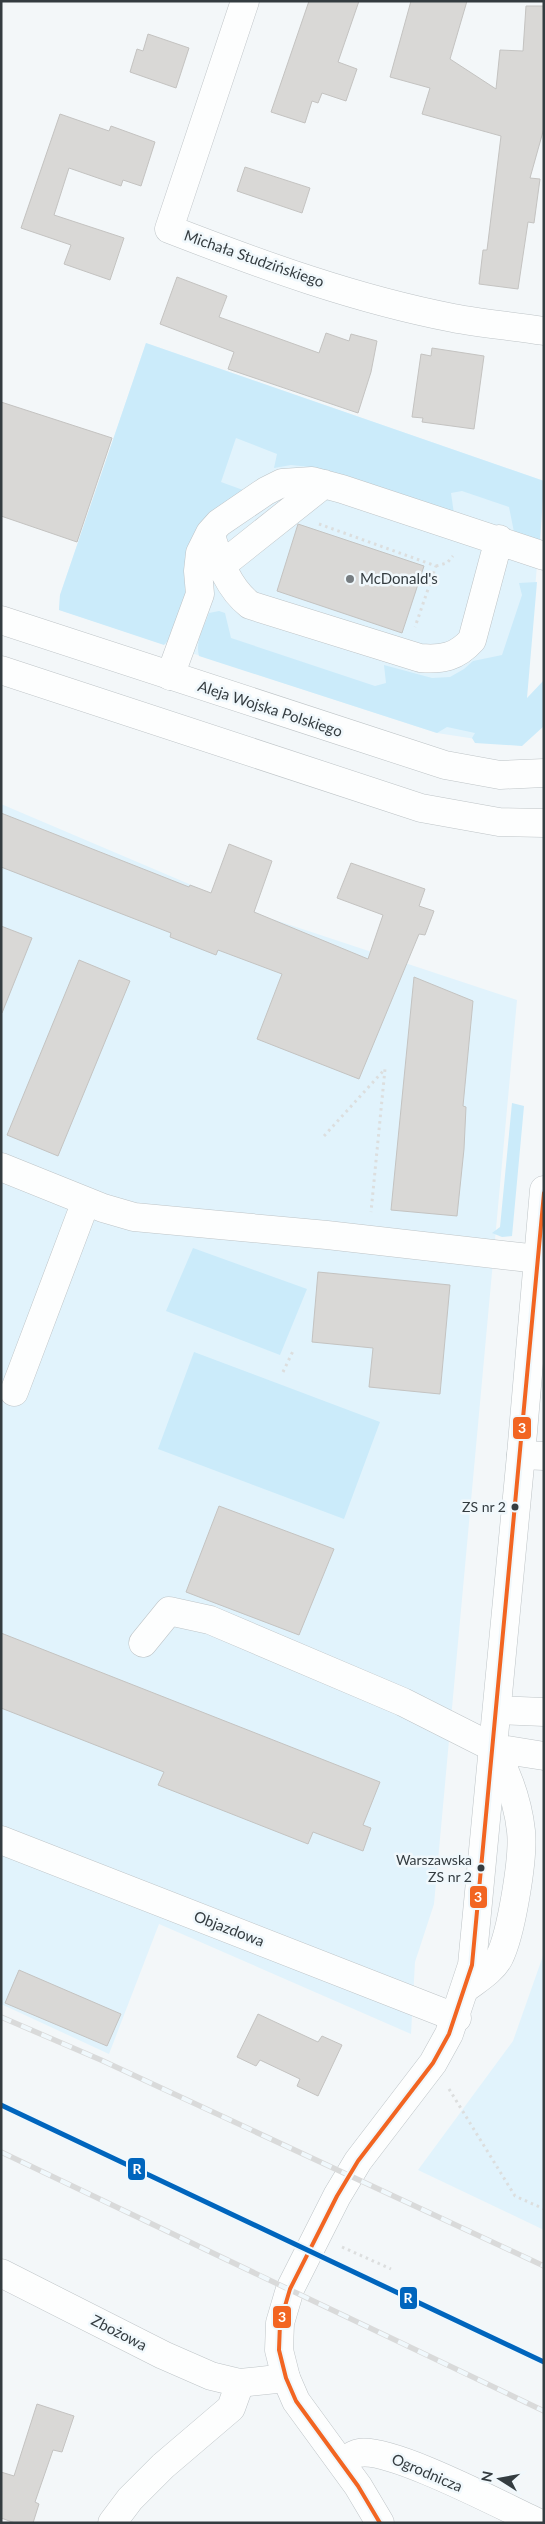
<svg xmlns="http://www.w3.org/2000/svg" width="545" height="2524" viewBox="0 0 545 2524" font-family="Lato,sans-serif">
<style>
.built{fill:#e1f3fc}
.green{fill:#cbebfa}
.building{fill:#d9d8d6;stroke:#c4c3c1}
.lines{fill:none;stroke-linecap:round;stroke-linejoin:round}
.minor-casing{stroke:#bec4c7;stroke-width:29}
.major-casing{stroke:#bec4c7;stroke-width:29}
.path{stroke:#dcdede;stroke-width:3;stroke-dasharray:2.5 4;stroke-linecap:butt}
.minor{stroke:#fdfefe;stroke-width:28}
.major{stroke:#fdfefe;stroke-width:28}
.rail-casing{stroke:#d9dada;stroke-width:5.5}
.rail{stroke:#f0f8fc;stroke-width:4;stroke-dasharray:11;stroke-linecap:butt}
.bus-1-casing{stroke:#f0f8fc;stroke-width:8}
.bus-1{stroke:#f26522;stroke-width:4}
.rail-1-casing{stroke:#f0f8fc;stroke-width:9}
.rail-1{stroke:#0065bd;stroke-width:5}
.poi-dot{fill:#777d81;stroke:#f0f8fc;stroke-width:2}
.bus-dot{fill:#343c40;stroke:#f0f8fc;stroke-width:2}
.labels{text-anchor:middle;stroke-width:5;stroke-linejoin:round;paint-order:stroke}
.bus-label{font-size:14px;fill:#343c40;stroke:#f0f8fc;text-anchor:end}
.street-label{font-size:15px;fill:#343c40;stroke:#f0f8fc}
.poi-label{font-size:15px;fill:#343c40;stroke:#f0f8fc;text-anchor:start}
.line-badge{stroke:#f0f8fc;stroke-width:2}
.badge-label{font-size:14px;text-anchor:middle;font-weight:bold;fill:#fff}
</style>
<rect width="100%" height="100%" fill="#f3f7f9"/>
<path class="built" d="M 146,343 L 544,481 L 522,746 L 437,733 L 59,610 L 60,595 Z
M 1,804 L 269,918 L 517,1000 L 434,1904 L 415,1962 L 411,2034 L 159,1924 L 109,2054 L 1,2004 Z
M 544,1953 L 544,2230 L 418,2170 L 513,2041 Z"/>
<path class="green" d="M 146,343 L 544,481 L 540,543 L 514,532 L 509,507 L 462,491 L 451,493 L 454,514 L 448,513 L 310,467 L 291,465 L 274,468 L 277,454 L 236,438 L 221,482 L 243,490 L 186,595 L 170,638 L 164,645 L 59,610 L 60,595 Z
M 537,582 L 527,698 L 544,680 L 544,726 L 522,746 L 475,743 L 472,738 L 475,733 L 447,727 L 437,733 L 199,656 C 195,641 204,627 209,613 L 219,611 L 225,613 L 231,638 L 375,686 L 386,683 L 384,665 L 432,678 L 450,677 L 464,669 L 473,661 L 502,655 L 522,595 L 519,583 Z
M 512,1103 L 524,1106 L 512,1236 L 502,1237 L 492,1233 L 500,1227 Z
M 193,1248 L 307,1289 L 280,1355 L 166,1311 Z
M 194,1352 L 380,1422 L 344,1519 L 158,1449 Z"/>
<path class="building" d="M 309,1 L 359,1 L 338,62 L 357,69 L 346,101 L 322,93 L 318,103 L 312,101 L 305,123 L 271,112 Z
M 411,1 L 467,1 L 450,59 L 496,89 L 500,50 L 523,51 L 526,6 L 544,6 L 544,128 L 530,178 L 540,179 L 534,223 L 528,222 L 518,289 L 479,284 L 483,250 L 487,250 L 501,136 L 422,114 L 430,88 L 390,77 Z
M 148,34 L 189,48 L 176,88 L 130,72 L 137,49 L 143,51 Z
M 60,114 L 109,131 L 111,126 L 155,142 L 141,186 L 123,180 L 121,186 L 69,168 L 54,215 L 124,238 L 110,280 L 64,264 L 71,245 L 21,228 Z
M 245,167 L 310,188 L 302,213 L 237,191 Z
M 177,277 L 227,296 L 219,317 L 319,353 L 326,333 L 349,341 L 351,334 L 377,341 L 371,372 L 358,413 L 228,369 L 234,352 L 160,324 Z
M 432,348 L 484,356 L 474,429 L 422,422 L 423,418 L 412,417 L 421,354 L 431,356 Z
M 1,402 L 112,438 L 77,542 L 1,516 Z
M 298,524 L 424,566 L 402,633 L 277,591 Z
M 1,813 L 189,887 L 190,885 L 211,893 L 229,844 L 272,861 L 254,912 L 368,959 L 383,915 L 337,898 L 351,863 L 425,889 L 419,906 L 434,911 L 425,935 L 419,934 L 359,1079 L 257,1039 L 282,974 L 218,950 L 216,955 L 170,937 L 171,933 L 1,867 Z
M 1,926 L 32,938 L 2,1013 L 1,1013 Z
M 79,960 L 130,981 L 58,1156 L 7,1135 Z
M 414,977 L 473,1001 L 463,1106 L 466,1107 L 464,1149 L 457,1216 L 391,1210 Z
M 318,1272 L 450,1285 L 440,1394 L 369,1387 L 373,1348 L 312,1342 Z
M 219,1506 L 334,1549 L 299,1635 L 186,1592 Z
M 1,1633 L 380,1782 L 363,1825 L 371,1828 L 363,1851 L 313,1832 L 308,1844 L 158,1785 L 164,1772 L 1,1708 Z
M 19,1970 L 121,2014 L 107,2046 L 5,2003 Z
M 258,2014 L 318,2042 L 322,2036 L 342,2045 L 318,2096 L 297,2086 L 300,2079 L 260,2060 L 256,2066 L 237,2057 Z
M 37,2404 L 74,2416 L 62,2452 L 53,2450 L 35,2502 L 39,2504 L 33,2523 L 15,2523 L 1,2518 L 1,2472 L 14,2476 Z"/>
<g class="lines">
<g class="minor-casing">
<path id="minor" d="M 245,1 L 169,229 C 262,265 355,299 453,318 C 483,324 514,326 544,331
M 210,533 C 219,560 227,587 250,605 L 420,658 C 442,660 457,657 472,640 L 499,539
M 222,565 L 324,484
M 170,676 L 200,594 L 198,571 L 200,553 L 210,533 L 219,523 L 266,491 L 282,483 L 312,481 L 342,489 L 544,556
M 1,1167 L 103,1208 L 134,1217 L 327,1235 L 538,1259
M 14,1392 L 86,1201
M 521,1455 L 544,1456
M 143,1643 L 169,1611 L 210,1620 L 403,1702 L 494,1748 L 544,1756
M 498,1710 L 544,1712
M 1,1840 L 457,2018
M 465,1989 C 476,1980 492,1971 499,1958 C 511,1935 524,1857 521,1831 C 518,1802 508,1775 494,1748
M 1,2273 L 163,2355 L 211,2376 L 240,2383 L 286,2378
M 342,2462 C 347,2459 353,2454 359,2453 C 391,2447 504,2507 539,2523
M 112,2523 L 130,2499 L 163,2466 L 231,2408 L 240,2383"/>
</g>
<g class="major-casing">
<path id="major" d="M 1,620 L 445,765 L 500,775 L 544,773
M 1,670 L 421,808 L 499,822 L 544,823
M 380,2523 L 358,2486 L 296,2401 L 286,2378 L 279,2350 L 280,2323 L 290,2289 L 337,2196 L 358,2161 L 433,2063 L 449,2034 L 472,1965 L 521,1455 L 544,1190"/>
</g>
<path class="path" d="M 319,524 L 436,566 L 415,627
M 436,566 L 447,563 L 453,556
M 324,1136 L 385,1069 L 371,1212
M 283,1372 L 293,1351
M 449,2089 L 515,2196 L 544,2209
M 342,2247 L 391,2269"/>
<use href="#minor" class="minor"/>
<use href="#major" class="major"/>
<g class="rail-casing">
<path id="rail" d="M 1,2017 L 101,2060 L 544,2266
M 1,2152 L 544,2411"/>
</g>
<use href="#rail" class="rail"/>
<g class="bus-1-casing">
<path id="bus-1" d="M 380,2523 L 358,2486 L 296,2401 L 286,2378 L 279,2350 L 280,2323 L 290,2289 L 337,2196 L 358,2161 L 433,2063 L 449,2034 L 472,1965 L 544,1193"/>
</g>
<use href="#bus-1" class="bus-1"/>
<g class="rail-1-casing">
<path id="rail-1" d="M 1,2105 L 544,2362"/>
</g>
<use href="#rail-1" class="rail-1"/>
</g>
<circle class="poi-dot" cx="350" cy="579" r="5"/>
<g class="bus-dot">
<circle cx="515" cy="1507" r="4.5"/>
<circle cx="481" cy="1868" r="4.5"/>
</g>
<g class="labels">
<g class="bus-label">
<text x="506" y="1512">ZS nr 2</text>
<text x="472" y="1865">Warszawska<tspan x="472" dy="17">ZS nr 2</tspan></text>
</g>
<g class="street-label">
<text transform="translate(254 259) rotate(19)" y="5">Michała Studzińskiego</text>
<text transform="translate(270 709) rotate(18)" y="5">Aleja Wojska Polskiego</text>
<text transform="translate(229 1929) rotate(21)" y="5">Objazdowa</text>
<text transform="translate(119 2333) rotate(27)" y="5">Zbożowa</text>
<text transform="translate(427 2473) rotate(23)" y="5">Ogrodnicza</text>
</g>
<g class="poi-label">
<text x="360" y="584">McDonald's</text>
</g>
</g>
<g class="line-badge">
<rect x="512" y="1416" width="20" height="24" rx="5" fill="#f26522"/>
<rect x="469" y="1885" width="19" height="24" rx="5" fill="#f26522"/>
<rect x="127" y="2157" width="19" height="24" rx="5" fill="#0065bd"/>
<rect x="399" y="2286" width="19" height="24" rx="5" fill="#0065bd"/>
<rect x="272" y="2305" width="20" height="24" rx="5" fill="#f26522"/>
</g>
<g class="badge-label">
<text x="522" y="1433">3</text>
<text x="478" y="1902">3</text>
<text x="137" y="2174">R</text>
<text x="408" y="2303">R</text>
<text x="282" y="2322">3</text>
</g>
<rect width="545" height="2524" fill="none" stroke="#343c40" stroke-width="5"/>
<g transform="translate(500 2479) rotate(281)" stroke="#f0f8fc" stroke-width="4" paint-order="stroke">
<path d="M0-4L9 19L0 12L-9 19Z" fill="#343c40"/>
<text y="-8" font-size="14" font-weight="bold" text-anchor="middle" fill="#343c40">N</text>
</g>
</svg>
